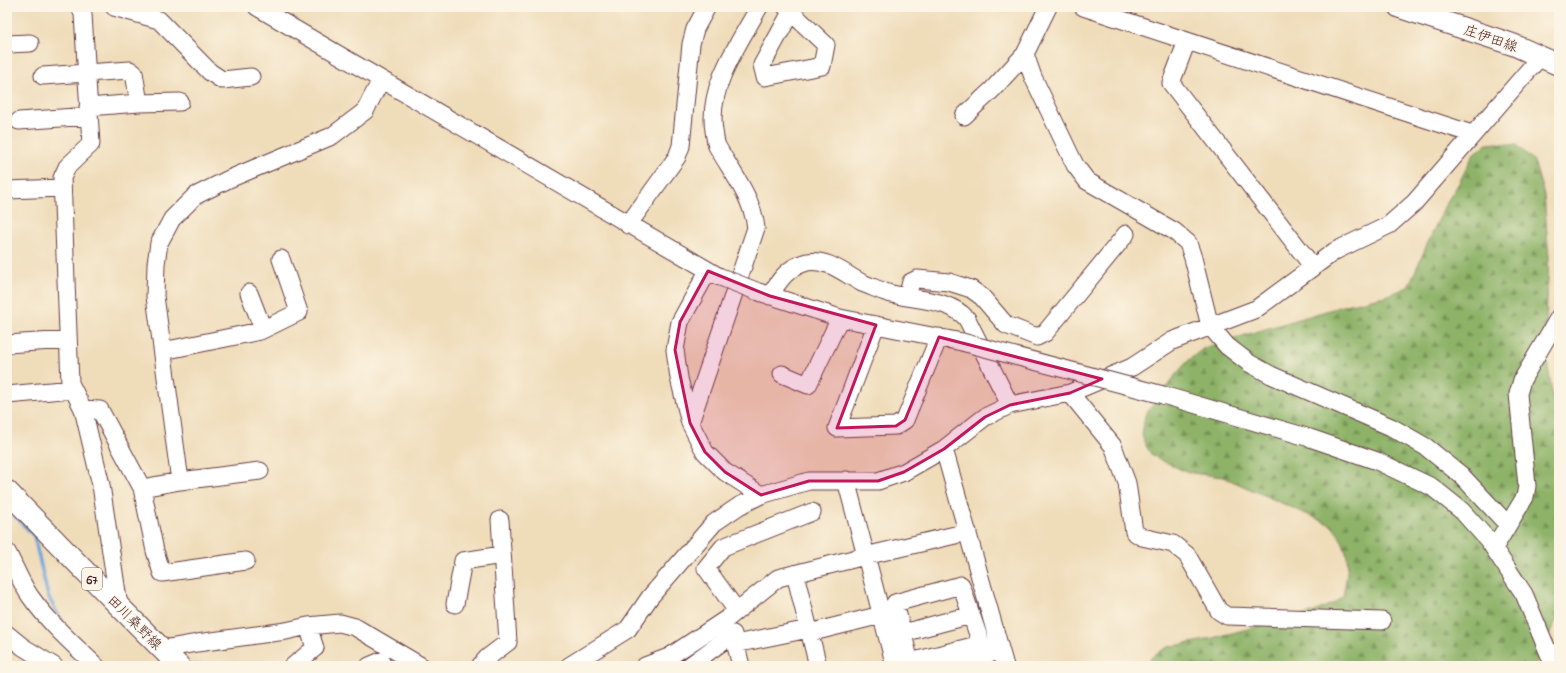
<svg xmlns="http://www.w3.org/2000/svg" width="1566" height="673" viewBox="0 0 1566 673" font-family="'Indie Flower','Klee One',sans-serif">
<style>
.forest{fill:url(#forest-firs);stroke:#6c6849}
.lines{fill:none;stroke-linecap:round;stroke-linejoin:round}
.stream{stroke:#70a4dc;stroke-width:3.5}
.minor-casing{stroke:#633b40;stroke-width:19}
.major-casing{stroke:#633b40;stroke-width:23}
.minor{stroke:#fff;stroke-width:17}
.major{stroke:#fff;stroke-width:21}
.minor-bridge-casing{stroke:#633b40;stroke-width:19;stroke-linecap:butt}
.minor-bridge{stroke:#fff;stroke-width:17}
.marked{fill:#c2185b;fill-opacity:0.2;stroke:#c2185b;stroke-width:3;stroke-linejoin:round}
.labels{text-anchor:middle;stroke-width:3;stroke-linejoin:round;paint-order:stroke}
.shield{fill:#fcf5e5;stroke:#7f5f63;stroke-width:1}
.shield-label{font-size:13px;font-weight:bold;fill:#4a1f2b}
.street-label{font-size:14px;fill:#4a1f2b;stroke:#fcf5e5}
</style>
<defs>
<pattern id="forest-firs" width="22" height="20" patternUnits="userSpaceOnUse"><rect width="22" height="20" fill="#8db267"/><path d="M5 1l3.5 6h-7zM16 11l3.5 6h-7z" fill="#759055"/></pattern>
</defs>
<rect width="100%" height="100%" fill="#fcf5e5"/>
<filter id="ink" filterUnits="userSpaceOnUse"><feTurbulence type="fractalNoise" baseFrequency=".025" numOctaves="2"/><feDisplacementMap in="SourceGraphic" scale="8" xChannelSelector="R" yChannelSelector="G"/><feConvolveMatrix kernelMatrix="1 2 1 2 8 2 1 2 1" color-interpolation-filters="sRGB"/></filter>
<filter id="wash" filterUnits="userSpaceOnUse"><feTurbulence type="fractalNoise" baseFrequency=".012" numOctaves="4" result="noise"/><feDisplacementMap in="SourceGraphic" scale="16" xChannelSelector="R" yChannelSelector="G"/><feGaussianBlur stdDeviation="0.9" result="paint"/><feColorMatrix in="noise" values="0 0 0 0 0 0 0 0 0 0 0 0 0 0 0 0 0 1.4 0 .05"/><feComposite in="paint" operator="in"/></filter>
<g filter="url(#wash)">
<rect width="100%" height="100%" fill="#efdcb9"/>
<path class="forest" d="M 1498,143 L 1517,145 L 1534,161 L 1544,195 L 1549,257 L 1545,347 L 1559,439 L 1559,614 L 1535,666 L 1143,666 L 1154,655 L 1168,647 L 1201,641 L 1314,612 L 1334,603 L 1343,596 C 1349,565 1352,550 1331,525 L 1223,477 L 1192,473 L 1180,469 L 1161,460 L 1151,454 L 1145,444 L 1142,435 L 1145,415 L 1177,373 L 1191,358 L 1204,348 L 1225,341 L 1346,305 L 1389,295 L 1408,287 L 1445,205 L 1459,183 L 1474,153 L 1487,144 Z"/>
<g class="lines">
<path class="stream" d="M 7,507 L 34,536 L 48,596 L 62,622
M 189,666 L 194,665 L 210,666"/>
</g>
</g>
<g filter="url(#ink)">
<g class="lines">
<g class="minor-casing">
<path id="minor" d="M 80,7 L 83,14 L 91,144 L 67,167 L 62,178 L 70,383 L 83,409 L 101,485 L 119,606
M 114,7 L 159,20 L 210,72 L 222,80 L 251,77
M 257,7 L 718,276
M 786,7 L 791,12 L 826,45 L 822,66 L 765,77 L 762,65 L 791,12
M 1083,7 L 1472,134
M 1187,41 L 1171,83 L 1313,267
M 7,44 L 30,43
M 1025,54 L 1033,77 L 1075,165 L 1087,181 L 1174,231 L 1188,243 L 1193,258 L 1210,326 L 1227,346 L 1249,363 L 1271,375 L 1391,427 L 1426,447 L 1461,475 L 1508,525
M 43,76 L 130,70 L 134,73 L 139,103 L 88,107
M 139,103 L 180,102
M 964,116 L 992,90 L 1025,54 L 1048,7
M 19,121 L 89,116
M 7,190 L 62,188
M 628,225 L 677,157 L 681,146 L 691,44 L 695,29 L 707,7
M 708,271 L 680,322 L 675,350 L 679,378 L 690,423 L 705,452 L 725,472 L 761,495
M 759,292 L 840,318 L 962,342
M 249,293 L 263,329
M 770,296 C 779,280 788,267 807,262 C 827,258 845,274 862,283 C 870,286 877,289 885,292 C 911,301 948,297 967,319 L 1010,405
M 907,297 L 911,282 L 917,279 L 949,282 L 971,289 L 982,297 L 1006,325 L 1037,337 L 1045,333 L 1126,234
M 876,325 L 837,428 L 896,426 L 905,420 L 939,337
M 7,344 L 68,340
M 163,351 L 260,331 L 299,312 L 281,259
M 782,374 L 808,385 L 840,318
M 1070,393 L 1113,446 L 1127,483 L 1134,532 L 1142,537 L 1173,544 L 1187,555 L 1219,611 L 1227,616 L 1382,621
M 7,395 L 73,389
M 1163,395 L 1310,438 L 1377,461 L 1432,487 L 1462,511 L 1489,541 L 1524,594 L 1554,666
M 83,409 L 100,410 L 142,488 L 180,481
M 690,423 L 756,228 C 752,196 732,173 717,146 C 715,141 715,136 714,131 C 707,86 739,44 759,7
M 944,449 L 1005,666
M 260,471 L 180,481 L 155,296 L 156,264 L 159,243 L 172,219 L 195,196 L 229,179 L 332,136 L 365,111 L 381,80
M 846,480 L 895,666
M 142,488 L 155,551 L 162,573 L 246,561
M 1494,548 L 1525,497 L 1527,486 L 1518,394 L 1522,380 L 1559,317
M 7,552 C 15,567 21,583 30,596 C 49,623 73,644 96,666
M 795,574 L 818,666
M 455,604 L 463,561 L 502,555
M 737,611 L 706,568 L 723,547 L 812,512
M 809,633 L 881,615
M 903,633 L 971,615
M 7,634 L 23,647 L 54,666
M 733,634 L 741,666
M 735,644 L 809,629
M 163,649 L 197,643 L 286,631 L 308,626 L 340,623 L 355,627 L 421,666
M 910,662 L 981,644
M 293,666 L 315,648 L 308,626
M 369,666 L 381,661
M 480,666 L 487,658 L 508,642 L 500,520
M 569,666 L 628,629 L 650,597 L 714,523 L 739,506 L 761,495 L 809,481 L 878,481 L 904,472 L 944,449 L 985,417 L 1010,405 L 1070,393 L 1132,367 L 1172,341 L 1256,309 L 1335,251 L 1389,225 L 1414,203 L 1540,57
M 645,666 L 669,657 L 728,618 L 778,578 L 865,556 L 968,532
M 689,666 L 733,634
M 911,666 L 895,603 L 961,585 L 985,655
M 945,666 L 992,653"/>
</g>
<g class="major-casing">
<path id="major" d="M 1399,7 L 1514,45 L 1559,65
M 7,491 L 119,606 L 179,666"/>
</g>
<use href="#minor" class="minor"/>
<use href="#major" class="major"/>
<g class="minor-bridge-casing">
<path id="minor-bridge" d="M 718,276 L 756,291
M 962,342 L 1163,395"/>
</g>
<use href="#minor-bridge" class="minor-bridge"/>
</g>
</g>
<path class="marked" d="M 708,271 L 770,296 L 876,325 L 837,428 L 896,426 L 905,420 L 939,337 L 1102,379 L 1070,393 L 1010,405 L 985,417 L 944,449 L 904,472 L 878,481 L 809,481 L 761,495 L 725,472 L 705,452 L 690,423 L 675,350 L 680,322 Z"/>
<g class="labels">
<rect class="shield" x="82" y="568" width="20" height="22" rx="3"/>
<g class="shield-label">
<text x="92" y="584">67</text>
</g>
<g class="street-label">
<text transform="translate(1491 38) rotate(19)" y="5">庄伊田線</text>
<text transform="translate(135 622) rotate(45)" y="5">田川桑野線</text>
</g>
</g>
<rect width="1566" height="673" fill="none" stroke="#fcf5e5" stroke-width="24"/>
</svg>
